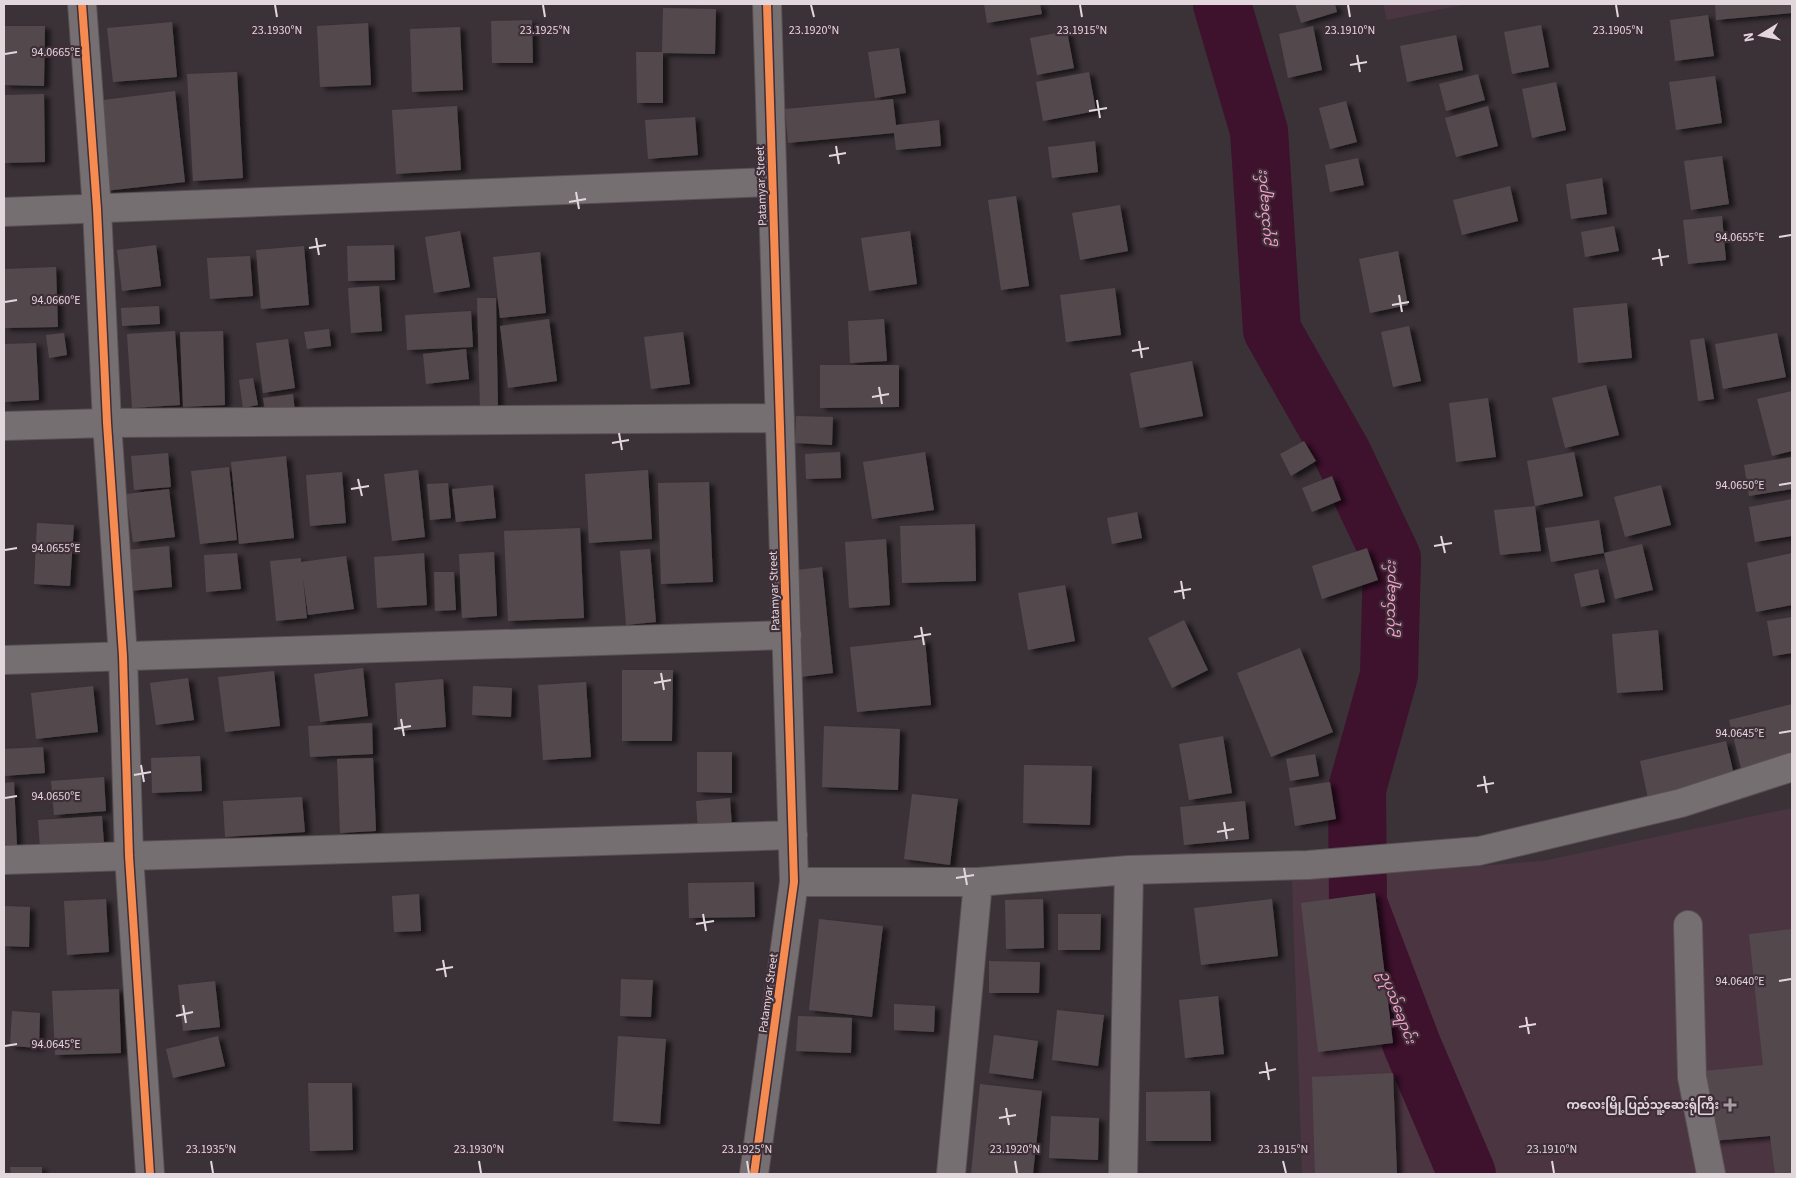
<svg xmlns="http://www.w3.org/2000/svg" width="1796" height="1178" viewBox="0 0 1796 1178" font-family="'Source Sans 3','Noto Sans Myanmar',sans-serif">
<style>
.built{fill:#4b3541}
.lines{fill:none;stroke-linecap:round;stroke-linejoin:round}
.river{stroke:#3e112d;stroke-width:58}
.building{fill:#52494e;filter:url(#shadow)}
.minor-casing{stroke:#585054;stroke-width:30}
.minor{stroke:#766f72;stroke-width:28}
.cycleway-casing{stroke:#3f2e37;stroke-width:11}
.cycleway{stroke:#f68b52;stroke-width:8}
.ticks{fill:none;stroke:#e2d7dc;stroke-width:2}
.poi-dot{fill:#a89da2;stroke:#3f2e37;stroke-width:2}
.labels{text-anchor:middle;stroke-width:4.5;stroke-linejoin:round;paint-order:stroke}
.street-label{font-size:12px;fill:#e2d7dc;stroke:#3f2e37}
.poi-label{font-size:12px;font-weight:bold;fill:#e2d7dc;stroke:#3f2e37;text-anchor:end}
.water-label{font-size:14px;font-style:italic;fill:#f6a1ce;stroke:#3f2e37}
.ticks-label{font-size:12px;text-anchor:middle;fill:#e2d7dc;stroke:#3f2e37;stroke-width:4.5;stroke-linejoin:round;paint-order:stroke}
</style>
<defs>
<filter id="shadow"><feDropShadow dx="5.5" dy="3" stdDeviation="2.5" flood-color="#0009"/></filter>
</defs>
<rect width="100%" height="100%" fill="#3b3237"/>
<path class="built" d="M 1383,4 L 1467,4 L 1387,20 Z
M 1792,808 L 1792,1174 L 1302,1174 L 1292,881 L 1543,861 Z"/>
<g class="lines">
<path class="river" d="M 1222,4 L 1259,131 L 1272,330 L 1342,453 L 1392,558 L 1389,675 L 1357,789 L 1358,903 L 1412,1045 L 1467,1174"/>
</g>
<path class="building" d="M 984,4 L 1040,4 L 1042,14 L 987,23 Z
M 1295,4 L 1335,4 L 1337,12 L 1301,23 Z
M 1715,4 L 1792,4 L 1792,13 L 1716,20 Z
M 663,8 L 716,9 L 715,54 L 663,53 L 663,103 L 637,103 L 636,52 L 662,52 Z
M 1708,15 L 1714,56 L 1675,61 L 1670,20 Z
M 532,20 L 533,63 L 492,63 L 491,21 Z
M 172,22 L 177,77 L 113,82 L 107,28 Z
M 368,23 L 371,85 L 320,87 L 317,26 Z
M 1541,25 L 1549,67 L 1512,74 L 1504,32 Z
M 4,26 L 45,26 L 44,86 L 4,85 Z
M 1313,26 L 1322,70 L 1288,78 L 1279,34 Z
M 460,27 L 463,90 L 412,92 L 410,29 Z
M 1067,31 L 1074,68 L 1037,75 L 1030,38 Z
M 1456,35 L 1463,70 L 1407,82 L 1400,46 Z
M 899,48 L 906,93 L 875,98 L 868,52 Z
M 237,72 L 243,178 L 193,181 L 187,74 Z
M 1089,72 L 1096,111 L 1043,121 L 1036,82 Z
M 1478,74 L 1485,100 L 1446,111 L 1439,84 Z
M 1715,76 L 1722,123 L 1676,130 L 1669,82 Z
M 1556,82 L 1566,130 L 1532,138 L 1522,89 Z
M 175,91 L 185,182 L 105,191 L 95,101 Z
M 44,94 L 45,162 L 4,163 L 4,95 Z
M 893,99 L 896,125 L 939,120 L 941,146 L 896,150 L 894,133 L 788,143 L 785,109 Z
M 1346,101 L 1357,142 L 1330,149 L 1319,108 Z
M 457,106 L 461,170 L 396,174 L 392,110 Z
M 1488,106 L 1498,146 L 1456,157 L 1445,118 Z
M 695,117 L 698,155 L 648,159 L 645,120 Z
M 1095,141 L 1098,172 L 1052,178 L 1048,147 Z
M 1722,156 L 1729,204 L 1691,210 L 1684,161 Z
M 1358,158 L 1364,185 L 1330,192 L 1325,165 Z
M 1602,178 L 1607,214 L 1571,219 L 1566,184 Z
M 1510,186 L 1518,221 L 1462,235 L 1453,200 Z
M 1016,196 L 1029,286 L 1001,290 L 988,200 Z
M 1120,205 L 1128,251 L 1080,260 L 1072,213 Z
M 1722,216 L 1726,260 L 1688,264 L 1683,220 Z
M 1614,226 L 1619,251 L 1585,257 L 1581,232 Z
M 460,231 L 470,287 L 434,293 L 425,237 Z
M 910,231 L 917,284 L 869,291 L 861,238 Z
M 156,245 L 161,286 L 122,291 L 117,250 Z
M 394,245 L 395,280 L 348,281 L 347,246 Z
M 304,246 L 309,305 L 261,309 L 256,250 Z
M 1398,251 L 1408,305 L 1370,313 L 1359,259 Z
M 540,252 L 546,313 L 500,318 L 493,257 Z
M 250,256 L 253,296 L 210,299 L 207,258 Z
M 56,267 L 58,327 L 4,328 L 4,269 Z
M 379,286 L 382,331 L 351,333 L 348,288 Z
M 1115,288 L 1121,335 L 1066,342 L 1060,295 Z
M 477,298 L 496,298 L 498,409 L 480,409 Z
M 1627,303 L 1632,358 L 1578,363 L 1573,308 Z
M 159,306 L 160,324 L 122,326 L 121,308 Z
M 471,311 L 473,347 L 407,350 L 405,315 Z
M 549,319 L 557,381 L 508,388 L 500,326 Z
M 884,319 L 887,361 L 850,363 L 848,321 Z
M 1409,326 L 1421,381 L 1393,387 L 1381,332 Z
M 329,329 L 331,346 L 307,349 L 304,332 Z
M 175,331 L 180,405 L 132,408 L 127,334 Z
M 223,331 L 225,405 L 183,407 L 180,332 Z
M 683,332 L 690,384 L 651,389 L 644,337 Z
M 64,333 L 67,355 L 49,358 L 46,335 Z
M 1777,333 L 1786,377 L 1723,389 L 1715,344 Z
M 1704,338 L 1714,399 L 1698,401 L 1690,340 Z
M 288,339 L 295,388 L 263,393 L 256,343 Z
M 36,343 L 39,400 L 4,402 L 4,344 Z
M 466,349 L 469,379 L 426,384 L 423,354 Z
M 1192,361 L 1203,416 L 1140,428 L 1130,373 Z
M 820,365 L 899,365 L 899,407 L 820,408 Z
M 253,378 L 258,405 L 243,408 L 239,380 Z
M 1606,385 L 1619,435 L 1565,448 L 1552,398 Z
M 1792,391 L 1792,451 L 1772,456 L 1757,399 Z
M 293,394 L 295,411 L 266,416 L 263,398 Z
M 1488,398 L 1496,457 L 1456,462 L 1449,403 Z
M 796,416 L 833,417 L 832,445 L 795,443 Z
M 1304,441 L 1316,461 L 1291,476 L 1280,454 Z
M 840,452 L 841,478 L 806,479 L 805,454 Z
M 925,452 L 934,510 L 872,519 L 863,462 Z
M 1574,452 L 1583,496 L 1535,506 L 1527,461 Z
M 168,453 L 171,487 L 134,490 L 131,456 Z
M 286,456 L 294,538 L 239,544 L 231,462 Z
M 1792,457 L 1792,489 L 1749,496 L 1744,465 Z
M 229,467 L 237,540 L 200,544 L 191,471 Z
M 418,470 L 425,537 L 392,541 L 384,474 Z
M 648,470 L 652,539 L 589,543 L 585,474 Z
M 342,472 L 346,523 L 310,526 L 306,475 Z
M 1332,476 L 1341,500 L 1312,512 L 1302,488 Z
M 709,482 L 713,582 L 661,584 L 658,483 Z
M 448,483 L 451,518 L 430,520 L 427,484 Z
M 493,485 L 496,518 L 456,522 L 452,489 Z
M 1661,485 L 1671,525 L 1625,537 L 1614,497 Z
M 169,489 L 175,537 L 133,542 L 126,494 Z
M 1792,499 L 1792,536 L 1755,542 L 1749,507 Z
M 1535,506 L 1541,551 L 1500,555 L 1494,510 Z
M 1137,512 L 1142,538 L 1112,544 L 1107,518 Z
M 1599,520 L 1604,553 L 1551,562 L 1545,528 Z
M 37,523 L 74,525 L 70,586 L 34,584 Z
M 975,524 L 976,581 L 902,583 L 900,526 Z
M 580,528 L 584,618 L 508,621 L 504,531 Z
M 886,539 L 890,605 L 849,608 L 845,542 Z
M 1642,544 L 1653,590 L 1615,599 L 1604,553 Z
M 169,546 L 172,587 L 130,591 L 126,550 Z
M 1367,548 L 1378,580 L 1322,599 L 1312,566 Z
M 650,549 L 656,622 L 626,625 L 620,551 Z
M 494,552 L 497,616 L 462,618 L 459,554 Z
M 237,553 L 241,589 L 206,592 L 204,555 Z
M 424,553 L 427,605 L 377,608 L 374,557 Z
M 1792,553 L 1792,605 L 1756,612 L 1747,563 Z
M 346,556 L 354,609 L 308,615 L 303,578 L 307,618 L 276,621 L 270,561 L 301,558 L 301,562 Z
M 822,567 L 833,673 L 800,677 L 788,571 Z
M 1598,569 L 1605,602 L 1581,607 L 1574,574 Z
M 434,572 L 454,572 L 456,610 L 435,611 Z
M 1065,585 L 1075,641 L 1028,650 L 1018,593 Z
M 1792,617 L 1792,653 L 1773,656 L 1767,621 Z
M 1184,620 L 1208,670 L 1172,688 L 1148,638 Z
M 1658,630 L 1663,690 L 1617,693 L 1612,634 Z
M 925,639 L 931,705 L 857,712 L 850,647 Z
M 1300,648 L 1333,732 L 1271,757 L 1237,673 Z
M 363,668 L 368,716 L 320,722 L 314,674 Z
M 622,670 L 673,670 L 672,741 L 622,741 Z
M 274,671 L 280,726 L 225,732 L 218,677 Z
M 188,678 L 194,720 L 156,725 L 150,683 Z
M 443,679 L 446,727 L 398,731 L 395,683 Z
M 586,682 L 591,757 L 543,760 L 538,685 Z
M 93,686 L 98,732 L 36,739 L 31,693 Z
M 473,686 L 512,688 L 511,717 L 472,715 Z
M 1792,704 L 1792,763 L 1743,776 L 1729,720 Z
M 372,723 L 373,754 L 310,757 L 308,726 Z
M 824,726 L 900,729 L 898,790 L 822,787 Z
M 1223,736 L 1232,793 L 1189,800 L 1179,744 Z
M 1726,741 L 1736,783 L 1649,803 L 1640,761 Z
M 43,747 L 45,773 L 4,776 L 4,749 Z
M 697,752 L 732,752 L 732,793 L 697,792 Z
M 1315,754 L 1319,776 L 1290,781 L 1286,759 Z
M 200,756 L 202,791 L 152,793 L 151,758 Z
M 373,758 L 376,831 L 340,833 L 337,759 Z
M 1024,765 L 1092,766 L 1090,825 L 1023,823 Z
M 104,777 L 106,811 L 54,815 L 51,781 Z
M 14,782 L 17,846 L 4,847 L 4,783 Z
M 1330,782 L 1336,819 L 1295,826 L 1289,788 Z
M 912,794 L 958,799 L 950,865 L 904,859 Z
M 302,797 L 305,832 L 225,837 L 223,801 Z
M 730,798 L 732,827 L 698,830 L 696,801 Z
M 1245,801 L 1249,839 L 1184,845 L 1180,807 Z
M 102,816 L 104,844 L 40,848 L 38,820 Z
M 754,882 L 755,917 L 689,918 L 688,883 Z
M 1375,893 L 1393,1043 L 1318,1052 L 1301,903 Z
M 419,894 L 421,931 L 394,932 L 392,896 Z
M 106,899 L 109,952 L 67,955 L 64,901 Z
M 1043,899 L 1044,948 L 1006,949 L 1005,900 Z
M 1272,899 L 1278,956 L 1201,965 L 1194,908 Z
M 4,906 L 30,907 L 29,947 L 4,946 Z
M 1058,914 L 1101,914 L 1100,950 L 1058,950 Z
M 819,919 L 883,926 L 872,1017 L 809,1010 Z
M 1792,929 L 1792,1174 L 1775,1174 L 1770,1136 L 1712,1141 L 1704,1071 L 1763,1065 L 1749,934 Z
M 989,961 L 1040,962 L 1039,993 L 989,993 Z
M 621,979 L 653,980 L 651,1017 L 620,1016 Z
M 215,981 L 220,1027 L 183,1031 L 178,985 Z
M 119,989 L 121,1053 L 55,1055 L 52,991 Z
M 1218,996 L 1224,1054 L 1185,1058 L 1179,1000 Z
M 894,1004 L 935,1006 L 934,1032 L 894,1030 Z
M 1057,1010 L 1104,1015 L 1098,1066 L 1052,1060 Z
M 12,1011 L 40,1013 L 39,1048 L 10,1046 Z
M 798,1016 L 852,1018 L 851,1053 L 796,1051 Z
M 994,1035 L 1038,1041 L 1033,1079 L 989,1073 Z
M 218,1036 L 225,1066 L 173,1078 L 166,1049 Z
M 618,1036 L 666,1039 L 660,1124 L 613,1121 Z
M 1393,1073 L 1397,1174 L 1315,1174 L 1312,1077 Z
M 308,1083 L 352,1083 L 353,1150 L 310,1151 Z
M 980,1084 L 1042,1091 L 1033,1174 L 971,1174 Z
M 1210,1091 L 1211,1141 L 1146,1141 L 1146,1092 Z
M 1051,1116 L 1099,1118 L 1098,1160 L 1049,1158 Z
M 10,1167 L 42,1167 L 42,1174 L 11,1174 Z"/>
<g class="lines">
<g class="minor-casing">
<path id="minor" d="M 82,4 L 97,209 L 107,423 L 123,656 L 129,856 L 150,1174
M 4,212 L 772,182
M 4,426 L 107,423 L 780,418
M 4,660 L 787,635
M 4,860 L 793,835
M 794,882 L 978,882 L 1129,870 L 1308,865 L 1479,851 L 1681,803 L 1792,767
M 1688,925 L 1692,1077 L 1711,1174
M 754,1174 L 794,882 L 767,4
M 951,1174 L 978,882
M 1123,1174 L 1129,870"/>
</g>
<use href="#minor" class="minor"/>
<g class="cycleway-casing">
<path id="cycleway" d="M 82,4 L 97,209 L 107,423 L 123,656 L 129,856 L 150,1174
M 754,1174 L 794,882 L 767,4"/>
</g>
<use href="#cycleway" class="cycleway"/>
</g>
<path class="ticks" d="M 275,5 L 277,17M 543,5 L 545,17M 811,5 L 814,17M 1080,5 L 1082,17M 1348,5 L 1350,17M 1616,5 L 1618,17M 5,54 L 17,52M 1357,55 L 1360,72M 1350,65 L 1367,62M 1097,100 L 1100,118M 1089,111 L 1107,108M 836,146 L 839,164M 829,156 L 846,153M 576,192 L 579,209M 569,202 L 586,199M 1779,237 L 1791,235M 316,238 L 319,255M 309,248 L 326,245M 1659,249 L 1662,266M 1652,259 L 1669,256M 1399,295 L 1402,312M 5,302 L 17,300M 1392,305 L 1409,302M 1139,341 L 1142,358M 1132,351 L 1149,348M 879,387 L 882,404M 872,397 L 889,394M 619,433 L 622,450M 612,443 L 629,440M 358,479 L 362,496M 1779,485 L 1791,483M 351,489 L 369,486M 1441,536 L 1445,553M 1434,546 L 1452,543M 5,550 L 17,548M 1181,581 L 1184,599M 1174,592 L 1191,589M 921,627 L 924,645M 914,637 L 931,634M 661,673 L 664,690M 654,683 L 671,680M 401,719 L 404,736M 394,729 L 411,726M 1779,733 L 1791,731M 141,765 L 144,782M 134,775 L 151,772M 1484,776 L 1487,793M 1477,786 L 1494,783M 5,798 L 17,796M 1224,822 L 1227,839M 1217,832 L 1234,829M 964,868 L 967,885M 956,878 L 974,875M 703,914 L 706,931M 696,924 L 714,921M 443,960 L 446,977M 436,970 L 453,967M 1779,981 L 1791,979M 183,1005 L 186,1023M 176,1016 L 193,1012M 1526,1017 L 1529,1034M 1519,1027 L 1536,1024M 5,1046 L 17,1044M 1266,1062 L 1269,1080M 1259,1073 L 1276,1069M 1006,1108 L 1009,1125M 999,1118 L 1016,1115M 211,1161 L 213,1173M 479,1161 L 481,1173M 747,1161 L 749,1173M 1015,1161 L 1017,1173M 1283,1161 L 1286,1173M 1552,1161 L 1554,1173"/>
<path class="poi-dot" d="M1727.5 1097.5h5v5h5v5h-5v5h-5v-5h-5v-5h5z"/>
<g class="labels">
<g class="street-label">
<text transform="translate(761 186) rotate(-92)" y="4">Patamyar Street</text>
<text transform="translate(774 591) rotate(-92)" y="4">Patamyar Street</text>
<text transform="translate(768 993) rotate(-82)" y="4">Patamyar Street</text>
</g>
<g class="poi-label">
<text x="1719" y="1109">ကလေးမြို့ပြည်သူ့ဆေးရုံကြီး</text>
</g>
<g class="water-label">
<text transform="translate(1264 209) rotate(-94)" y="5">ဥပုသ်ချောင်း</text>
<text transform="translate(1390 599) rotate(-89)" y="5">ဥပုသ်ချောင်း</text>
<text transform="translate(1398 1007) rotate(69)" y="5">ဥပုသ်ချောင်း</text>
</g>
</g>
<g class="ticks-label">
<text x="814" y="34">23.1920°N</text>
<text x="1350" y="34">23.1910°N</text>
<text x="277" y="34">23.1930°N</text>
<text x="545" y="34">23.1925°N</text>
<text x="1082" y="34">23.1915°N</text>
<text x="1618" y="34">23.1905°N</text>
<text x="56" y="56">94.0665°E</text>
<text x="1740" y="241">94.0655°E</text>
<text x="56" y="304">94.0660°E</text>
<text x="1740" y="489">94.0650°E</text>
<text x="56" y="552">94.0655°E</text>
<text x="1740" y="737">94.0645°E</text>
<text x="56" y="800">94.0650°E</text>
<text x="1740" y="985">94.0640°E</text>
<text x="56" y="1048">94.0645°E</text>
<text x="211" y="1153">23.1935°N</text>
<text x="479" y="1153">23.1930°N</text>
<text x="747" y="1153">23.1925°N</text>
<text x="1015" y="1153">23.1920°N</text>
<text x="1283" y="1153">23.1915°N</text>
<text x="1552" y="1153">23.1910°N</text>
</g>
<rect width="1796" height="1178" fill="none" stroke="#e2d7dc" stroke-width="10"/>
<g transform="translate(1761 35) rotate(260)" stroke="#3f2e37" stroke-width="4" paint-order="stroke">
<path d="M0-4L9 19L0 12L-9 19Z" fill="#e2d7dc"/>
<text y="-8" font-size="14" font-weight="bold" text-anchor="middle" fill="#e2d7dc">N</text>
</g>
</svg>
